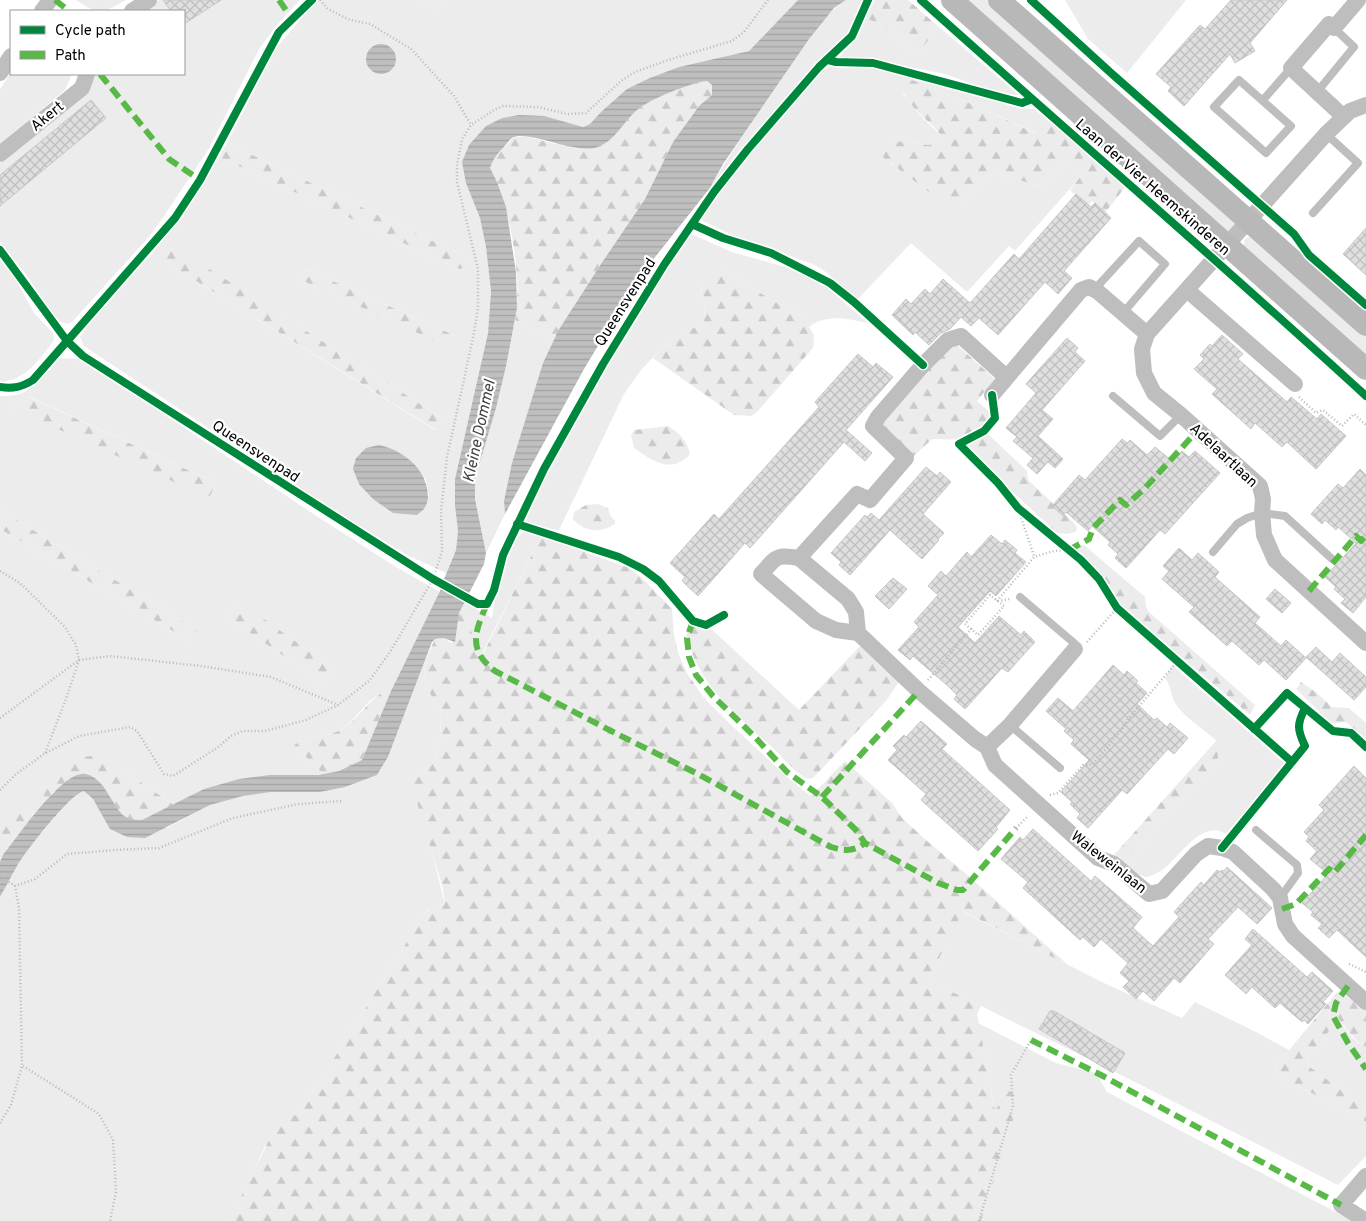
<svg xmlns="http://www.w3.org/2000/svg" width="1366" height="1221" viewBox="0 0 1366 1221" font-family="Overpass,sans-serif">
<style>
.green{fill:#ececec;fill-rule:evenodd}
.forest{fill:url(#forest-firs)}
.water{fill:url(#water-rules)}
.pier{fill:#fff}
.building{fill:url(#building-cross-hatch);stroke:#c7c7c7}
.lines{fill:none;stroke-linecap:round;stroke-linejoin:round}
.path{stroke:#b9b9b9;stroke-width:2.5;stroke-dasharray:1 2.5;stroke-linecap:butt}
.lane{stroke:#bebebe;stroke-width:8}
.street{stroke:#bebebe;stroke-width:16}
.secondary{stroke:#b8b8b8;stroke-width:22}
.quiet{stroke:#58b947;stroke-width:6;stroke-dasharray:12 6;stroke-linecap:butt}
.cycleway-casing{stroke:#fff;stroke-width:11}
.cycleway{stroke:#00873e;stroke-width:8}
.labels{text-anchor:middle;stroke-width:4.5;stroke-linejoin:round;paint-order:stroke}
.street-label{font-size:15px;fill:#000;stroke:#fff}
.water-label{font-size:16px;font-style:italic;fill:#444;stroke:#fff}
</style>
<defs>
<pattern id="forest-firs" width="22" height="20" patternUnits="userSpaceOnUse" patternTransform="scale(1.25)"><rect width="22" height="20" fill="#ececec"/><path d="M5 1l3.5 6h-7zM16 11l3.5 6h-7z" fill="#c9c9c9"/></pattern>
<pattern id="water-rules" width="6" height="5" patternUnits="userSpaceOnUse" patternTransform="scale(1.25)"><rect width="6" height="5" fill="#bfbfbf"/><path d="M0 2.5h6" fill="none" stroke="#a2a2a2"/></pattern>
<pattern id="building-cross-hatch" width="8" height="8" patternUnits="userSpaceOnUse" patternTransform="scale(1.25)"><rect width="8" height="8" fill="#dfdfdf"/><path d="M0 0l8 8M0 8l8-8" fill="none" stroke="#bebebe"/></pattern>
</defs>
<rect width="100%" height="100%" fill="#fff"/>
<path class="green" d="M 76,0 L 126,0 C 101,14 100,16 76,0 Z
M 159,0 L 300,0 L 277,25 L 259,49 L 208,150 L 160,222 L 147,239 L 72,322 L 68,324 L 61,322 L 54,316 L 28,277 L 0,242 L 0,163 L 78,100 L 93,74 L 184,74 L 184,11 L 141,11 Z
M 317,0 L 422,0 L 435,9 L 443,0 L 798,0 L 749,51 L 679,67 L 601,112 L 590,124 L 582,127 L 519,115 L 502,118 L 486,126 L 466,183 L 480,218 L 486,247 L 491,291 L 488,333 L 455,479 L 455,506 L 458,531 L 456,550 L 446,573 L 407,555 L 333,510 L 108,362 L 84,346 L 80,337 C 97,308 126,283 148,258 C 176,227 197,192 219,157 L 459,269 L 470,260 L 464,256 L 227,143 L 276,48 ZM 172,246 L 445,420 L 435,430 L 164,261 ZM 306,269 L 458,337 L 458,342 L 453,348 L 299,279 ZM 425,477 L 429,496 L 404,515 Z
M 846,0 L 863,0 L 848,34 L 817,62 L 710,188 C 731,152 755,117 779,83 C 798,54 817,20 846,0 Z
M 958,0 L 992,0 L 1235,223 L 1227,234 Z
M 1065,0 L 1186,0 L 1127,73 L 1088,39 Z
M 865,18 L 885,26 L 917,54 L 939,27 L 1019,95 L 1000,94 L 945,74 L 873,60 L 839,58 L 856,39 Z
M 832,66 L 872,67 L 948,86 L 1018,108 L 1034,109 L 1047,119 L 1036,133 L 974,105 L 912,80 L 903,94 L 919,114 L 945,140 L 929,145 L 889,140 L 891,164 L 962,202 L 988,175 L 998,174 L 1039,186 L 1046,182 L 1065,162 L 1081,176 L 1015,251 L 1009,246 L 967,292 L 911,243 L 857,300 L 826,272 L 813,264 L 740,239 L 703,221 L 700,218 L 716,194 L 822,70 Z
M 11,72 L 11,74 L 72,74 L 65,90 L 0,144 L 0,89 Z
M 691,234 L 732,252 L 803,272 L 815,277 L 868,323 C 847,319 833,314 813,324 L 721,270 L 700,283 L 705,308 L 704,321 L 662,348 L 641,370 L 624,394 L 559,530 L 543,528 L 526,523 L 524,518 C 572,420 626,323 691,234 Z
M 1251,236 L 1366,335 L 1366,362 L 1243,248 L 1245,239 Z
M 0,260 L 16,280 L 34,313 L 53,333 L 54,340 C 40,359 27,379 2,382 L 0,382 Z
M 515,320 L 554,339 L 543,363 L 504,501 L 505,514 L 486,553 L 475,499 L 475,479 L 496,408 Z
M 61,358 L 79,359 L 102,373 L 318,517 L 396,567 L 440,592 L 391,691 C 371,692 360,715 346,726 C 331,738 310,736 294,745 L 323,774 L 204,789 L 174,805 L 121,769 L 43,792 L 44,804 L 35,815 L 32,813 L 0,815 L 0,529 L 190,641 L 197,630 L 0,510 L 0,396 C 38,398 35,374 61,358 ZM 28,396 L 216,483 L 12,408 ZM 237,601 L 333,668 L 322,682 L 225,616 Z
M 523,532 L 532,532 L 541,536 L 481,656 L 465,617 L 465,603 L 492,618 C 496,593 500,548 523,532 Z
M 425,661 L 424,682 L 440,712 L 441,739 L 434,761 L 427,770 L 413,778 L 445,904 C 437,904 431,906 425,913 L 298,1116 L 265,1146 L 231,1221 L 0,1221 L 0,897 C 6,887 11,876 17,866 C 26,851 69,796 84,791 L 93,799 L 100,810 L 167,828 L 210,805 L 243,796 L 271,792 L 320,792 L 345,787 L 377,775 L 388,757 Z
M 1172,665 L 1285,764 L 1226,834 C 1205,819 1182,852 1169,864 C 1162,871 1155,875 1146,877 L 1135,873 L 1123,864 L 1218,759 L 1216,740 C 1204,730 1183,716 1175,703 C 1171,695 1171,686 1165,678 Z
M 962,911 L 1106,984 L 1182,1018 L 1195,1002 L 1256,1032 L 1289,1050 L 1276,1066 L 1278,1075 L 1366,1122 L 1366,1156 L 1338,1185 L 1117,1073 L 928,980 Z
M 1338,991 L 1347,997 L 1340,1003 L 1342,1025 L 1352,1037 L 1366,1049 L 1366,1108 L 1307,1065 L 1308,1059 L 1329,1031 L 1330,1023 L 1329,1013 Z
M 978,1023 L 1056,1063 L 1096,1073 L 1107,1092 L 1353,1221 L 981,1221 L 987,1202 L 996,1109 L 993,1107 L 991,1088 Z"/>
<path class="forest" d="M 422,0 L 443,0 L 435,9 Z
M 875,0 L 908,0 L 939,27 L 917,54 L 885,26 L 865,18 Z
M 912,80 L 974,105 L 1035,133 L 1047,119 L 1126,186 L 1105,213 L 1092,201 L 1087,206 L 1070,190 L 1081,176 L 1065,162 L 1046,182 L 1039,186 L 998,174 L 988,175 L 962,202 L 950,203 L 929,192 L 879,154 L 883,146 L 889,140 L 929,145 L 944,140 C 932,120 907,109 901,85 Z
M 707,81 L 712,85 L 712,95 L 699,106 L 673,142 L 645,199 L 603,261 L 554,339 L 515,320 C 523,279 510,205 490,168 L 493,159 L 513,138 L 525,136 L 555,144 L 617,133 C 623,126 630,116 637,110 C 652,98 689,83 707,81 Z
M 227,143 L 464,256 L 470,260 L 468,266 L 459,269 L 219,157 Z
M 172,245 L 445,420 L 436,430 L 164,261 Z
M 306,269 L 458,337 L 458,342 L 453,349 L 299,279 Z
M 721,270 L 813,324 L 809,327 L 814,335 L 813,348 L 757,412 L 751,416 L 734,415 L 653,358 L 662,348 L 704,321 L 705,308 L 700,283 L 704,274 Z
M 951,345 L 957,345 L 995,379 L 977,401 L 994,416 C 985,427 970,438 956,439 C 948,440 940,439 932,439 L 914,456 L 883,428 L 883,421 Z
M 27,396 L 216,483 L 209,498 L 12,408 Z
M 668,426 C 680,433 687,441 690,454 C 671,475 653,461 634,448 L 631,435 L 634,430 Z
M 985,434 L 989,435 L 1027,471 L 1028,480 L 1074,523 L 1077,528 L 1075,532 L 1068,534 L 1057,533 L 969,451 L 968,444 L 971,440 Z
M 598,504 L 608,508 L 610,515 L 615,521 L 615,524 C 600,534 585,532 573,519 L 574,512 L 586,505 Z
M 0,510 L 197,630 L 190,641 L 0,529 Z
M 541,536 L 629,568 L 642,578 L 672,609 L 674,635 L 679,655 L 687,673 L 704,698 L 729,723 L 787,777 L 809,795 L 812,795 L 845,761 L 892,803 L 902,818 L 927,841 L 965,873 L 1068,965 L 963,911 L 928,980 L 981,1006 L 977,1014 L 991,1088 L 993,1107 L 996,1109 L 1009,1091 L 1021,1095 L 981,1221 L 231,1221 L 242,1195 L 277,1124 L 289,1114 L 298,1116 L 425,913 L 434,905 L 445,904 L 443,889 L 412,786 L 413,778 L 427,770 L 434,761 L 441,739 L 440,712 L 424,682 L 425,661 L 435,639 L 443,638 L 452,643 L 457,618 L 464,602 L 465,603 L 465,617 L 482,656 Z
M 1084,545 L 1145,597 L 1146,607 L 1149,612 L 1255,705 L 1250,715 L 1107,594 L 1100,576 L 1075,550 L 1078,546 Z
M 237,600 L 333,668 L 322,682 L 225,616 Z
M 689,625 L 708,626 L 799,710 L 860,646 L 900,680 L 886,701 L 813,778 L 808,779 C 795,773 784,759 774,749 C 742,720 706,692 691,650 C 688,641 684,634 689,625 Z
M 1301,682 L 1317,693 L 1332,707 L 1349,708 L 1366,723 L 1366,739 L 1346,722 L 1331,723 L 1296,689 Z
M 385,691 L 391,691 L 362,760 L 339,771 L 323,774 L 294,745 C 309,736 330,738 345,727 C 360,717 368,700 385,691 Z
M 1217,740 L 1218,759 L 1123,864 L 1113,856 Z
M 91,756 L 103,758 L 121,769 L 174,805 C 164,810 153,818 142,820 C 121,825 108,793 97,779 L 53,792 L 44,804 L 43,792 L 48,777 L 59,765 L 73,758 Z
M 17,810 L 25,811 L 35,815 L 0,862 L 0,815 L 9,811 Z
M 1338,991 L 1329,1013 L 1330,1023 L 1329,1031 L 1308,1059 L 1307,1065 L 1366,1108 L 1366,1122 L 1278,1075 L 1276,1066 Z
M 1347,997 L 1366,1010 L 1366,1049 C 1354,1038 1344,1028 1336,1014 L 1340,1003 Z"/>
<path class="water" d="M 798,0 L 846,0 L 834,8 L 809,39 L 723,164 L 710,188 L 640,276 L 584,369 L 505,514 L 504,501 L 512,463 L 543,363 L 558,331 L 603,261 L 645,199 L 673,142 L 699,106 L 712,95 L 712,85 L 707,81 C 690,83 650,99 637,110 C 624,121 616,140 598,147 C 574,155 528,129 512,138 C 509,140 505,146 502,149 C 496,155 493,160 490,168 L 497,182 L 506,207 L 516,272 L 517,308 L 506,366 L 496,408 L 475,479 L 475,499 L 486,553 L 484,564 L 459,613 L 455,642 L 443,638 L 435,639 L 432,642 L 388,757 L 377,775 L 345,787 L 320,792 L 271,792 L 243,796 L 210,805 L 145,838 L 127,837 L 110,829 L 93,799 L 84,791 C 69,795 26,851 17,866 C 11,876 6,887 0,897 L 0,862 L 3,855 C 17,838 63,769 86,774 C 98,777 104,787 110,797 C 120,812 122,820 142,820 L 204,789 L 239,779 L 270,775 L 318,775 L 339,771 L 362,760 L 391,691 L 441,589 L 444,579 L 456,550 L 458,531 L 455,506 L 455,479 L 488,333 L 491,291 L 486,247 L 480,218 L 466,183 L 462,162 L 469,145 L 486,126 L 502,118 L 519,115 L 544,116 L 583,127 L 590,124 L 601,112 L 627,89 L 650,78 L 679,67 L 749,51 Z
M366 59a15 15 0 1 1 30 0a15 15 0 1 1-30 0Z
M 379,445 C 401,450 422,465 427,488 C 428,494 429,501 425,507 C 424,510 419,513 417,515 L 393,513 L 373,499 L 359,484 L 353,469 L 356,458 L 366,448 Z"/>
<path class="pier" d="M 441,579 L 470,596 L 466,602 L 439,587 Z"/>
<path class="building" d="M 163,0 L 221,0 L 184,24 L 184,11 L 171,11 Z
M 1231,0 L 1287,0 L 1250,43 L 1255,51 L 1235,63 L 1230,54 L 1184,106 L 1168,91 L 1171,87 L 1156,74 L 1200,25 L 1205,29 Z
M 91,100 L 106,118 L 0,206 L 0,175 Z
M 1076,194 L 1091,207 L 1095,203 L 1111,218 L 1064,271 L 1072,278 L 1058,294 L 1045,282 L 998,335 L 979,318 L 971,326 L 961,317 L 950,329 L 941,333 L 929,345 L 915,332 L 913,335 L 892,315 L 906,299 L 911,304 L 925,289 L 930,294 L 943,279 L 970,303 L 1014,254 L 1019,259 Z
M 1366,228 L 1366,275 L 1343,254 Z
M 1222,335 L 1243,354 L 1238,359 L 1287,402 L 1291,397 L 1317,419 L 1321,414 L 1346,436 L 1316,469 L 1287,442 L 1282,447 L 1255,423 L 1251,429 L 1212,394 L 1217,389 L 1194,369 L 1204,359 L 1200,355 L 1210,344 L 1212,346 Z
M 1067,338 L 1078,348 L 1075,352 L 1085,361 L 1042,410 L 1053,419 L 1038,436 L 1063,459 L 1055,468 L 1048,462 L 1037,474 L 1027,465 L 1033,458 L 1013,441 L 1017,437 L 1006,428 L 1036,393 L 1026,384 Z
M 858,354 L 873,367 L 876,363 L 893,377 L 846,430 L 872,453 L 865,461 L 844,442 L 750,548 L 745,543 L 698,596 L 682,581 L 685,577 L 670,563 L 714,514 L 719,519 L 819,407 L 815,402 Z
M 1122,439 L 1127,443 L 1130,440 L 1147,455 L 1155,447 L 1172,461 L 1182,451 L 1189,457 L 1195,451 L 1220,473 L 1165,534 L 1160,530 L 1126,568 L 1115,558 L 1118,554 L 1108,545 L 1110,542 L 1092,526 L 1088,531 L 1066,512 L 1063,516 L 1052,506 L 1079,475 L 1085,480 Z
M 926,467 L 937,476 L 940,472 L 951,482 L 923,514 L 944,533 L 938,539 L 939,540 L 922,559 L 890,530 L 850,575 L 839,565 L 841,562 L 831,553 L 865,515 L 867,517 L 871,513 L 879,520 Z
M 1360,469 L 1366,475 L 1366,597 L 1353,613 L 1341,603 L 1345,599 L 1334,589 L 1336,587 L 1325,577 L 1356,543 L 1338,527 L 1336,530 L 1325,520 L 1322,524 L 1311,514 L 1338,484 L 1343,488 Z
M 991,535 L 1002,544 L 1005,540 L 1017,550 L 1015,553 L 1026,562 L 996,596 L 990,591 L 958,627 L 975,643 L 999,616 L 1021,635 L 1024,631 L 1035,642 L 1008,672 L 1002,668 L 965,709 L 954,699 L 957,695 L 948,686 L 913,656 L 910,660 L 898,650 L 919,627 L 914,622 L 938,595 L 928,586 L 941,571 L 946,576 L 967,552 L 971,557 Z
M 1179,548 L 1192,560 L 1198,553 L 1219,572 L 1215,577 L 1260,617 L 1255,623 L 1281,646 L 1286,640 L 1306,658 L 1286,680 L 1264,660 L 1259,665 L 1232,641 L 1227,646 L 1189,612 L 1194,607 L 1162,579 L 1169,571 L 1163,566 Z
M 893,578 L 907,589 L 889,609 L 875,596 Z
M 1275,589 L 1291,603 L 1282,613 L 1266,599 Z
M 1316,647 L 1332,662 L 1340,653 L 1366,677 L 1366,687 L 1354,700 L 1306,657 Z
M 1113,665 L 1124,675 L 1127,671 L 1138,681 L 1136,683 L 1147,693 L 1137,704 L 1154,720 L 1157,718 L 1167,727 L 1170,723 L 1188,738 L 1174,754 L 1168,749 L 1127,794 L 1122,790 L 1088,828 L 1077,818 L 1080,814 L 1070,804 L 1072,802 L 1061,792 L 1089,760 L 1071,744 L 1074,740 L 1064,731 L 1066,729 L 1046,711 L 1058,698 L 1073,711 Z
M 921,721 L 947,744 L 942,749 L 1010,810 L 996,827 L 998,829 L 978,851 L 921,800 L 926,794 L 888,760 L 897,750 L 893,746 L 904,735 L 906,737 Z
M 1354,766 L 1366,778 L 1366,957 L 1337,930 L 1329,938 L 1318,928 L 1322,924 L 1311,915 L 1313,912 L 1302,903 L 1328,874 L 1310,859 L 1317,851 L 1306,841 L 1309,837 L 1304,832 L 1324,810 L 1319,805 Z
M 1033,829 L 1091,881 L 1095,876 L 1142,917 L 1133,928 L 1153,946 L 1179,917 L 1174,912 L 1201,882 L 1204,885 L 1217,870 L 1220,872 L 1222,870 L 1224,871 L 1227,867 L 1272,908 L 1257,924 L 1238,907 L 1208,939 L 1214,944 L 1180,983 L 1174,978 L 1154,1001 L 1143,991 L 1136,999 L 1123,987 L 1129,981 L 1120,973 L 1128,963 L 1101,939 L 1094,947 L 1083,937 L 1080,940 L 1023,888 L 1028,882 L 1001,859 L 1020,837 L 1023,840 Z
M 1253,929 L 1307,977 L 1312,972 L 1333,991 L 1323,1002 L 1326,1004 L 1308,1024 L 1304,1020 L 1302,1022 L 1280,1003 L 1275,1008 L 1252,987 L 1246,994 L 1225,975 L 1252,945 L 1245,939 Z
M 1050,1011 L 1054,1011 L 1125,1053 L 1113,1073 L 1039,1029 Z"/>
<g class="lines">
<path class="path" d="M 320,0 L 328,9 L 350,20 L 370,24 L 411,49 L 454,96 L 471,125
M 1299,397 L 1316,413 L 1323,410 L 1342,426 L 1354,414 L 1366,425
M 1018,508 L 1034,556
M 0,571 L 20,583 L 65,627 L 76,645 L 79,660 L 66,699 L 45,753
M 997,601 L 1034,557 L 1054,551 L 1069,550
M 998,601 L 1010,599
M 1087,642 L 1117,608
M 928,680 L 971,629 L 965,624 L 990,595 L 1004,606 L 978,635 L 971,629
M 0,718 L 79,660 L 110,656 L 201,666 L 271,677 L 338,705
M 0,790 L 16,774 L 44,754 L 79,736 L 130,727 L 137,731 L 164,774 L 173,776 L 217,748 L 231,736 L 243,731 L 265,731 L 306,720 L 338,705 L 369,681 L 390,652 L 433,579 L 442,551 L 441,511 L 447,457 L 473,338 L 478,308 L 478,269 L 457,182 L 457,165 L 462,139 L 471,125 L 494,110 L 503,106 L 538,107 L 567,114 L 586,113 L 621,81 L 635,72 L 671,59 L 732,41 L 744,32 L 768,0
M 1050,795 L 1058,793 L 1083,765 L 1093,764 L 1120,732 L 1128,719 L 1177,662
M 1016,828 L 1028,816
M 0,876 L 15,886
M 1349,964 L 1366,972
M 23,1066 L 99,1114 L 113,1140 L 116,1192 L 110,1221
M 0,1123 L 11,1105 L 22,1066 L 19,908 L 15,886 L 35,879 L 67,854 L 115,850 L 159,848 L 233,818 L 298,804 L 342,801
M 979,1221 L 1013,1106 L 1011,1075 L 1031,1040"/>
<path class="lane" d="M 1239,80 L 1291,126 L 1266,153 L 1214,107 Z
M 1317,92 L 1354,47 L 1334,28
M 1263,100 L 1291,68
M 1313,213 L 1358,163 L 1326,134
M 1094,290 L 1139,241 L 1165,264 L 1123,313
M 1113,396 L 1160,436 L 1181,415
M 1213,552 L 1237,524 L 1247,518 L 1262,513 L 1285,516 L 1331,558
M 1020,597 L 1074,643 L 1075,649
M 1010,725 L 1060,768
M 1256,830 L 1297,865 L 1298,873 L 1280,898"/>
<path class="street" d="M 42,11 L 50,0
M 132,11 L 149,0
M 0,73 L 11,56
M 1366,105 L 1350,111 L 1326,134 L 1147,334 L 1142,349 L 1144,373 L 1154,393 L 1181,415 L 1260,486 L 1263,499 L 1262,513 L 1264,535 L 1275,560 L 1366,643
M 1344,117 L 1291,68 L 1329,24 L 1334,28 L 1358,0
M 0,154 L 82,88 L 87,74
M 1187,290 L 1295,384
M 1006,377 L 961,336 L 948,340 L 923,365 L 878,417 L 873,426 L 906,458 L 870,500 L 857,494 L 799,558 L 848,599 L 856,612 L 858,633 L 919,691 L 975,739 L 987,747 L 995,765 L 1098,858 L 1114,864 L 1149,894 L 1162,891 L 1196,854 L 1208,846 L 1222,848 L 1233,852 L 1273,889 L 1280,898 L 1285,924 L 1293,936 L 1366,1002
M 992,395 L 1081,290 L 1089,287 L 1097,291 L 1147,334
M 799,558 C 775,554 777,557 761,574 L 816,621 L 836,630 L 858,633
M 987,747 L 1010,725 L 1075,649
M 1366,1176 L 1341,1205 L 1366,1221"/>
<path class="secondary" d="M 952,0 L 1366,369
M 999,0 L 1366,325"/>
<path class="quiet" d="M 55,0 L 69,11
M 279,0 L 292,19
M 100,74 L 169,159 L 200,180
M 1069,550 L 1089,539 L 1093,528 L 1120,500 L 1126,505 L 1144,489 L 1198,430
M 1309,591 L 1356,536 L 1361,541 L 1366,535
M 487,604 C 475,631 467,650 495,671 L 615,733 L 698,774 L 831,847 C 844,851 853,852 865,843
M 693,621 L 687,638 L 689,657 L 696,675 L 713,696 L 755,737 L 787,772 L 822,797 L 855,829 L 865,843 L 938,883 L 957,890 L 963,890 L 1016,828
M 822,797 L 919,691
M 1282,909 L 1296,904 L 1329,869 L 1334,873 L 1366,835
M 1348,986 L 1336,1003 L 1333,1016 L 1348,1043 L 1366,1069
M 1031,1040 L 1101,1075 L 1341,1205"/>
<g class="cycleway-casing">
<path id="cycleway" d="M 921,0 C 1069,133 1220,262 1366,396
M 1031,0 L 1111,73 L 1294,234 L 1309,255 L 1366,305
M 828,60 L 836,62 L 873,63 L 1022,103 L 1032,99
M 692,224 L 723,238 L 771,253 L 830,283 L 854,302 L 923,365
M 0,250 L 67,341 L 83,356 L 433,579 L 478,604 L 487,604 L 494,590 L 503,555 L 544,469 L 603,364 L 664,265 L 714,192 L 748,149 L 819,67 L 852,36 L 868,0
M 0,387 C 13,389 22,387 33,380 L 175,218 L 200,180 L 279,32 L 312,0
M 992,395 L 995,418 L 984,431 L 959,444 L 998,483 L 1018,508 L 1081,560 L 1099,579 L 1117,608 L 1292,762
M 517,524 L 619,557 L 643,569 L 659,581 L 693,621 L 706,625 L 724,615
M 1254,729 L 1287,693 L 1333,731 L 1351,733 L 1366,747
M 1222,848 L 1305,746 C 1297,729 1297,724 1305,708"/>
</g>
<use href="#cycleway" class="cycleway"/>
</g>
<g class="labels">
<g class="street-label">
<text transform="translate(47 116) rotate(-39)" y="5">Akert</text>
<text transform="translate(1153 187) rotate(41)" y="5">Laan der Vier Heemskinderen</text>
<text transform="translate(625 302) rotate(-58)" y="5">Queensvenpad</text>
<text transform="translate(256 451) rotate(33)" y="5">Queensvenpad</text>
<text transform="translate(1224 455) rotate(43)" y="5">Adelaartlaan</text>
<text transform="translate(1109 862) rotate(38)" y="5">Waleweinlaan</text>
</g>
<g class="water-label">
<text transform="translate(478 431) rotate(-78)" y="6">Kleine Dommel</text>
</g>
</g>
<rect x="10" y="10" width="175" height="65" fill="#ffffff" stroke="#999999"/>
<rect x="20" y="26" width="25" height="8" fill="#00873e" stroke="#999999"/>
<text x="55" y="35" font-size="15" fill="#000000">Cycle path</text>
<rect x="20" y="51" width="25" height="8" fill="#58b947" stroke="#999999"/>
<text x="55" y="60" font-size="15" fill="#000000">Path</text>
</svg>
